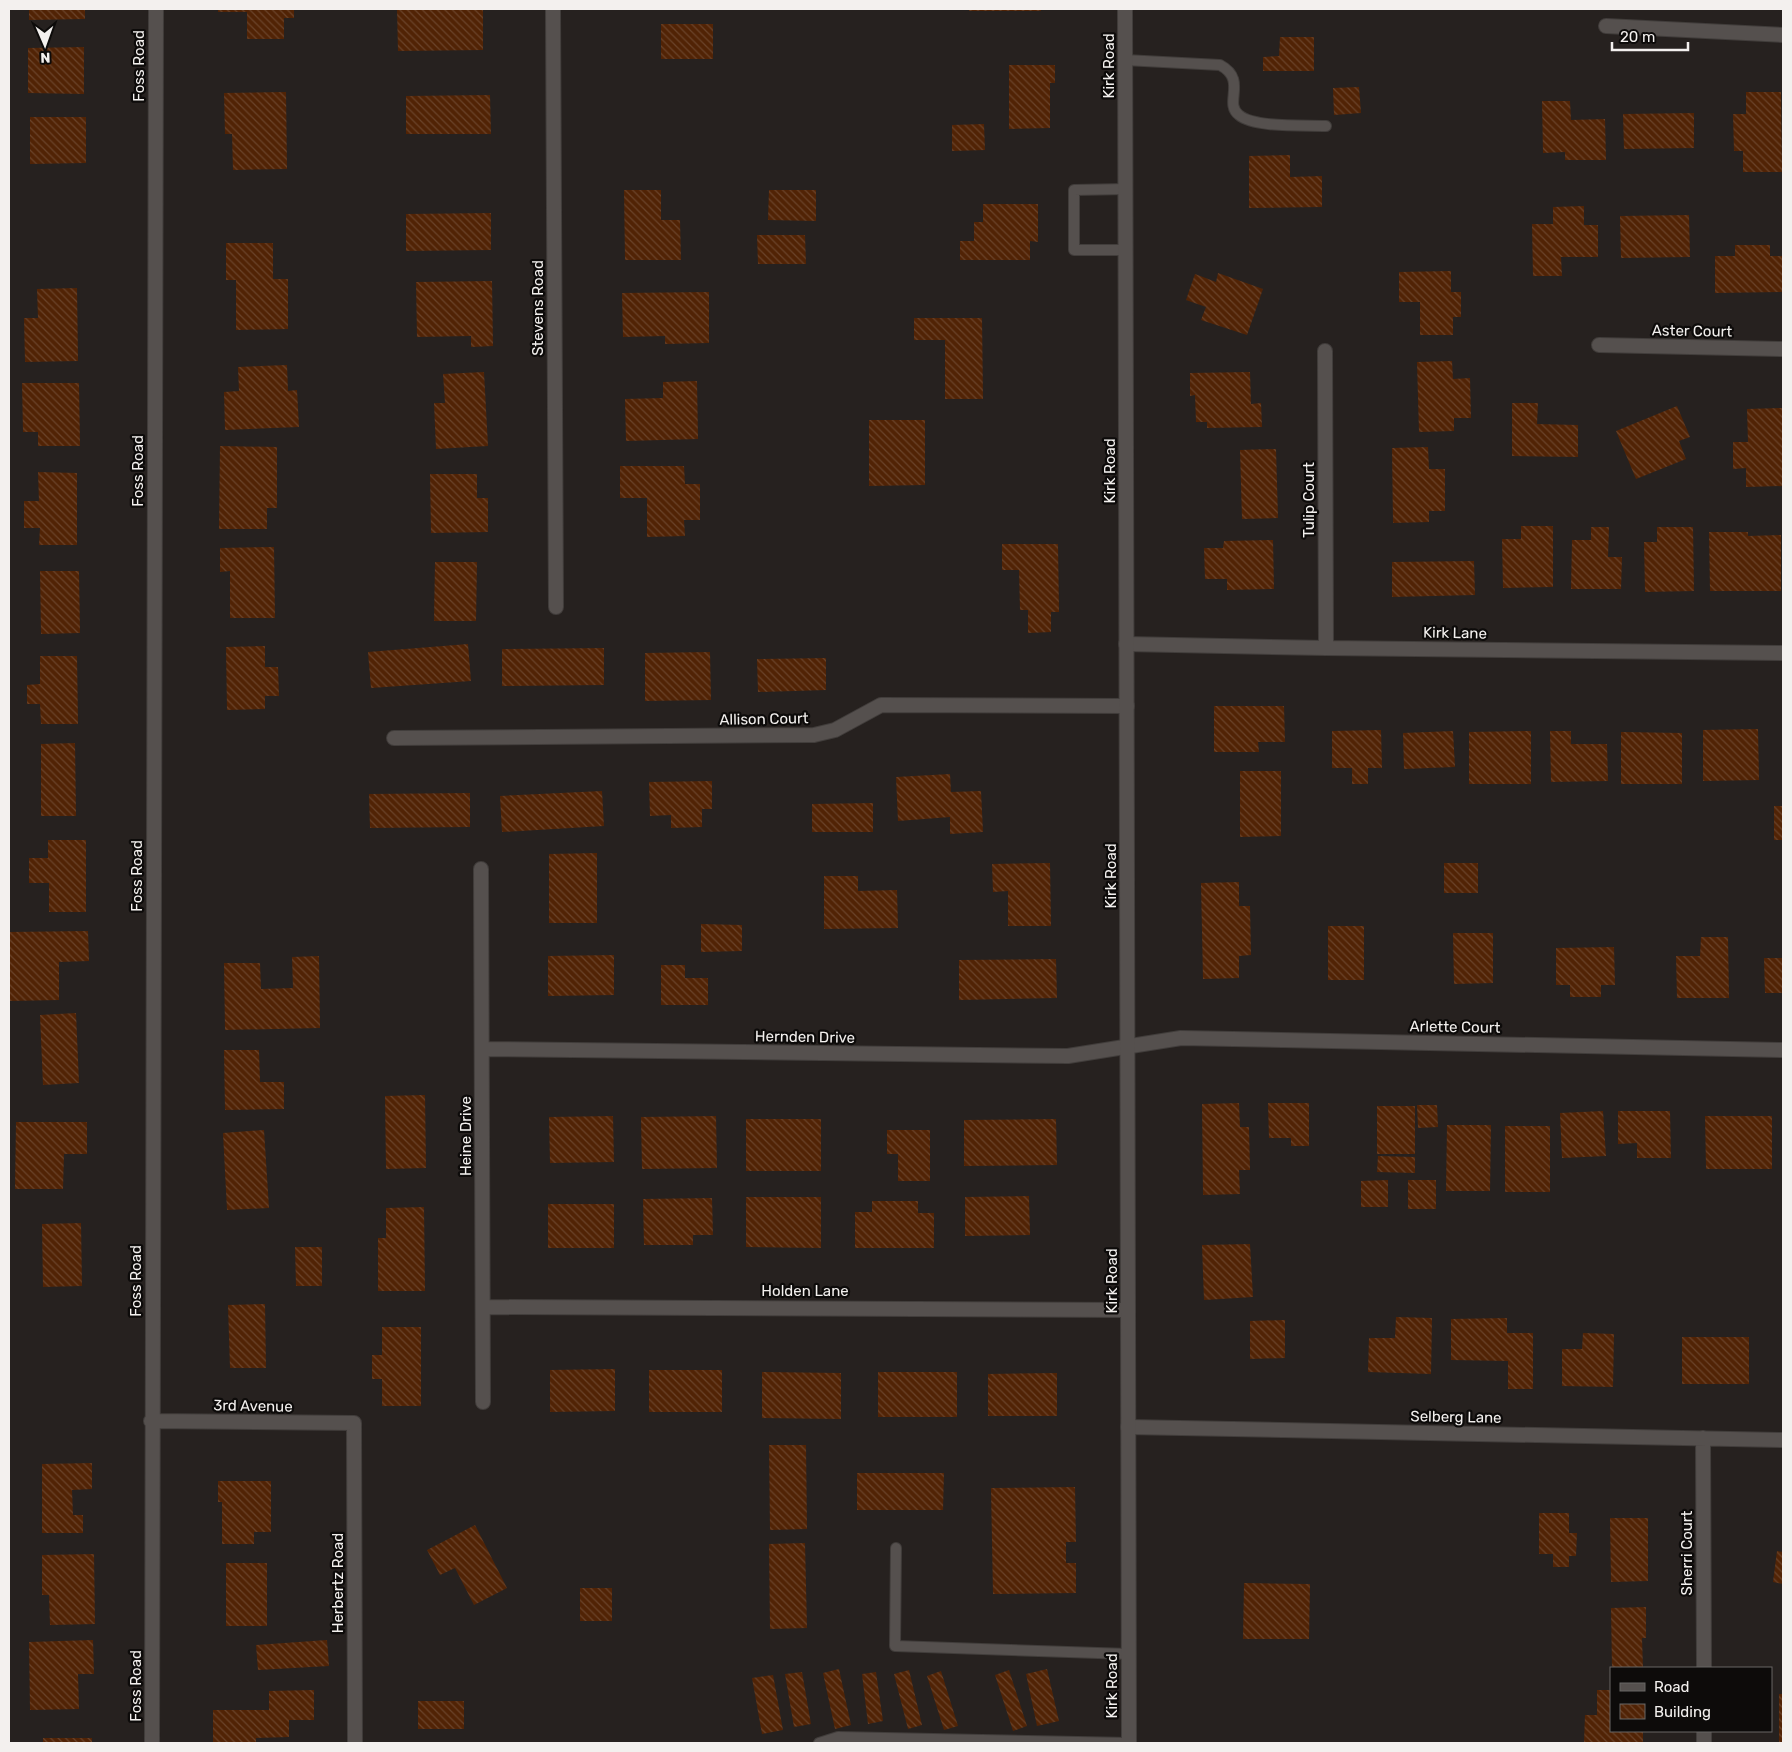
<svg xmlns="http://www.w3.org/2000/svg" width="1792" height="1752" viewBox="0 0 1792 1752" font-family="Rubik,sans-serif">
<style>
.building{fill:url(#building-back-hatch)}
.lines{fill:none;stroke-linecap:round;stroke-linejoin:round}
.service-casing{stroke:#413d3b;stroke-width:12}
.minor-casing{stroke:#413d3b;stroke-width:16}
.tertiary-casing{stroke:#413d3b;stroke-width:16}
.service{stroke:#55504e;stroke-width:10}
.minor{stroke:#55504e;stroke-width:14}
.tertiary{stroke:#55504e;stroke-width:14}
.labels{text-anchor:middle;stroke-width:4.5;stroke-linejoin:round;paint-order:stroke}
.street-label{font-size:15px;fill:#f3f0ee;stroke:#0d0b0a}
</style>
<defs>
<pattern id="building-back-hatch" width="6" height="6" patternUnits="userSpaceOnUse" patternTransform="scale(1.25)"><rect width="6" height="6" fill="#512305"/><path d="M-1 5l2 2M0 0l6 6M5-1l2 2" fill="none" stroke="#6a432a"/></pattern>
</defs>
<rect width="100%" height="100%" fill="#26211f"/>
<path class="building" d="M 29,9 L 85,9 L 85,19 L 29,20 Z
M 218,9 L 294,9 L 294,18 L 284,18 L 284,39 L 247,39 L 247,12 L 218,12 Z
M 397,9 L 483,9 L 483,50 L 398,51 Z
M 969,9 L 1041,9 L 1041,11 L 969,11 Z
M 661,24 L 713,24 L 713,59 L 661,59 Z
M 1280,37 L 1314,37 L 1314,71 L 1263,71 L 1263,57 L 1279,56 Z
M 84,47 L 84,94 L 28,93 L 28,48 Z
M 1009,65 L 1055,65 L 1055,83 L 1050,83 L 1050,128 L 1009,129 Z
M 1359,87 L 1361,113 L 1334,115 L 1333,88 Z
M 286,92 L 287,169 L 233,170 L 232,134 L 225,134 L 224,93 Z
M 1746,92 L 1781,92 L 1782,172 L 1743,172 L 1743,151 L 1734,151 L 1733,114 L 1746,114 Z
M 490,95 L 491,134 L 406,134 L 406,96 Z
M 1542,101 L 1570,101 L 1571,120 L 1605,119 L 1606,160 L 1565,160 L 1565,152 L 1543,153 Z
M 1694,113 L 1694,148 L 1624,149 L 1623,114 Z
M 30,117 L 86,117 L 86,163 L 30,164 Z
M 984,124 L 985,150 L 952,151 L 952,125 Z
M 1290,155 L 1290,177 L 1322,176 L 1322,207 L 1249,208 L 1249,156 Z
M 624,190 L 661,190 L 661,220 L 680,220 L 681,260 L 625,260 Z
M 769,190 L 816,190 L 816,221 L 768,220 Z
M 983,204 L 1038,204 L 1038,242 L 1030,241 L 1030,260 L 960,260 L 960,241 L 974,241 L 974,222 L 983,222 Z
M 1584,206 L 1584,225 L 1598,225 L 1598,257 L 1561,257 L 1562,276 L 1533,276 L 1532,224 L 1553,224 L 1553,207 Z
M 491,213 L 491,250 L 406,251 L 406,214 Z
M 1689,215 L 1690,257 L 1621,258 L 1620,216 Z
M 757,235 L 805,235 L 806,264 L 758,264 Z
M 226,243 L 273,243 L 273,279 L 288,279 L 288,329 L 236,330 L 236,280 L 226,280 Z
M 1735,245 L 1770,245 L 1770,256 L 1783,256 L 1783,292 L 1715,293 L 1715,256 L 1735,256 Z
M 1451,271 L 1451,292 L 1461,292 L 1461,317 L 1453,317 L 1453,335 L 1420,335 L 1420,302 L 1399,302 L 1399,272 Z
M 1218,273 L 1263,289 L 1247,335 L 1201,320 L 1206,307 L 1186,300 L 1195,274 L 1216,282 Z
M 492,281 L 493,346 L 471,347 L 471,336 L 417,337 L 416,282 Z
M 77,288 L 78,361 L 25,362 L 24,318 L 38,318 L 37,289 Z
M 709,292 L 709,343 L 665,344 L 665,336 L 623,337 L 622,293 Z
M 914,318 L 982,318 L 983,399 L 945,399 L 945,340 L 914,340 Z
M 1452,361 L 1453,379 L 1470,378 L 1471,418 L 1454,418 L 1454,431 L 1419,432 L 1417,362 Z
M 287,365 L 288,391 L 297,390 L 299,427 L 225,430 L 224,392 L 239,391 L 238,367 Z
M 484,372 L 488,446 L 436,449 L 434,403 L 445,403 L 443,374 Z
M 1250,372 L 1251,404 L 1261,403 L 1262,427 L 1207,428 L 1207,422 L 1196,422 L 1195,395 L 1190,396 L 1190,373 Z
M 697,381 L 698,439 L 626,441 L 625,399 L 663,398 L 663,382 Z
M 22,383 L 79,383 L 80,446 L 38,446 L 38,432 L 23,432 Z
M 1512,403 L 1538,403 L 1537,424 L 1578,425 L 1578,457 L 1512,456 Z
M 1677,406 L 1690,437 L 1679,441 L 1686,459 L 1636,479 L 1616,431 Z
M 1782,408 L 1783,486 L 1746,487 L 1746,468 L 1733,469 L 1733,442 L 1748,442 L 1747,409 Z
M 869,420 L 925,420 L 925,485 L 869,486 Z
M 220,446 L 277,447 L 277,508 L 267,508 L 267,529 L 219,529 Z
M 1428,447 L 1429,469 L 1445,469 L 1445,511 L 1429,511 L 1429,522 L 1393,523 L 1392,448 Z
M 1276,449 L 1278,518 L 1242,519 L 1240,450 Z
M 620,466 L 684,466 L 685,484 L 700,484 L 700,520 L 684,520 L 685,536 L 647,537 L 647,498 L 620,498 Z
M 38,472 L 77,473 L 77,545 L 39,545 L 40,528 L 24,528 L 24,501 L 39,501 Z
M 430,474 L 477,474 L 477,498 L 488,498 L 488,532 L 431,533 Z
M 1521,526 L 1553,526 L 1553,587 L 1503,588 L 1502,539 L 1521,539 Z
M 1591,527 L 1609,527 L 1608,557 L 1622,557 L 1621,589 L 1571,589 L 1572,540 L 1591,540 Z
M 1657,527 L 1693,527 L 1694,591 L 1645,592 L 1644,542 L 1657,542 Z
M 1709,532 L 1748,532 L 1748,536 L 1781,535 L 1781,591 L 1710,591 Z
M 1273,540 L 1274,589 L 1227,590 L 1227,579 L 1205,579 L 1204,548 L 1223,548 L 1224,541 Z
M 1002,544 L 1058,544 L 1059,612 L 1051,612 L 1051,632 L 1028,633 L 1028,610 L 1020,610 L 1019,570 L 1002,570 Z
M 274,547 L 275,618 L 230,618 L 230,571 L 220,572 L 220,548 Z
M 1474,561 L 1475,595 L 1392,597 L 1392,562 Z
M 435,562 L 477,562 L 476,621 L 434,621 Z
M 40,571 L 79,571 L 80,633 L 41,634 Z
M 468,644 L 471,681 L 371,688 L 368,652 Z
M 265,646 L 265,667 L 278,667 L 279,696 L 265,696 L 265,709 L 227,710 L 226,647 Z
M 604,648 L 604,685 L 502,686 L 502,649 Z
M 710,652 L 711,700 L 645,701 L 645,653 Z
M 40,656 L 77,656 L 78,724 L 41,724 L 40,704 L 27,704 L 27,685 L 40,684 Z
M 826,658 L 826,690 L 758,692 L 757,659 Z
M 1214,706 L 1284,706 L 1285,742 L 1258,742 L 1259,752 L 1214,752 Z
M 1758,729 L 1759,780 L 1703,781 L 1703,730 Z
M 1381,730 L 1382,768 L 1368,768 L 1368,784 L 1352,784 L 1352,768 L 1332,768 L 1332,731 Z
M 1453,731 L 1455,767 L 1404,769 L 1403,733 Z
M 1531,731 L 1531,784 L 1469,784 L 1469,732 Z
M 1550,731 L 1571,731 L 1571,744 L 1607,744 L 1608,781 L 1551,782 Z
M 1621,732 L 1682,733 L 1682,784 L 1621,784 Z
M 75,743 L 76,816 L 41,816 L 41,744 Z
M 1240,771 L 1281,771 L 1281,836 L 1240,837 Z
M 950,774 L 951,792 L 981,791 L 983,832 L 950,834 L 950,817 L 898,821 L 896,777 Z
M 712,781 L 712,809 L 702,809 L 702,827 L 671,828 L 671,815 L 650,816 L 649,782 Z
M 602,791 L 604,826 L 502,832 L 500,796 Z
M 470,793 L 470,827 L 370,828 L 369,794 Z
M 873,803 L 873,832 L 812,832 L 812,804 Z
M 1774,806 L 1783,806 L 1783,840 L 1774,840 Z
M 48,840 L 86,840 L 86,912 L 49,912 L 49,883 L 29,883 L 29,858 L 48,858 Z
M 597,853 L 597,923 L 549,923 L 549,854 Z
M 1050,863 L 1051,926 L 1008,926 L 1008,891 L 993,892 L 992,864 Z
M 1444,863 L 1478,863 L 1478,893 L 1444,893 Z
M 824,876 L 858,876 L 858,891 L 897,890 L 898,928 L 824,929 Z
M 1239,882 L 1239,906 L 1250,906 L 1251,955 L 1239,956 L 1239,978 L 1203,979 L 1201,883 Z
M 701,924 L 742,925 L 742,951 L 701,952 Z
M 1328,926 L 1364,926 L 1364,980 L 1328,980 Z
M 88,931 L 89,961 L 59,962 L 59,1000 L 9,1001 L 9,932 Z
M 1453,933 L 1493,933 L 1493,983 L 1454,984 Z
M 1701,937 L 1728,937 L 1729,998 L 1677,998 L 1676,956 L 1700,956 Z
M 1614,947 L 1615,985 L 1601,985 L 1601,997 L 1570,997 L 1570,985 L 1556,985 L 1556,948 Z
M 614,955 L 614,995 L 548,996 L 548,956 Z
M 319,956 L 320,1028 L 225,1030 L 224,963 L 260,963 L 261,989 L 293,988 L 292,957 Z
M 1764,958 L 1783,958 L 1783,993 L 1765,993 Z
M 1056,959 L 1057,998 L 959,1000 L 959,960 Z
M 661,965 L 685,965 L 685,978 L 708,978 L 708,1005 L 661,1005 Z
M 76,1013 L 79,1083 L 43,1085 L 40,1015 Z
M 224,1050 L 259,1050 L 260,1082 L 284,1082 L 284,1109 L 225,1110 Z
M 425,1095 L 426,1168 L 386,1169 L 385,1096 Z
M 1239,1103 L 1240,1127 L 1249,1127 L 1250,1170 L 1239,1170 L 1240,1194 L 1203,1195 L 1202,1104 Z
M 1268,1103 L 1309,1103 L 1309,1146 L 1291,1146 L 1291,1138 L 1269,1138 Z
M 1417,1105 L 1437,1105 L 1438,1127 L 1418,1128 Z
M 1377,1106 L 1415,1106 L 1415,1154 L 1377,1154 Z
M 1603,1111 L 1606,1156 L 1562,1158 L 1560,1113 Z
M 1618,1111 L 1670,1111 L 1671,1158 L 1637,1158 L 1637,1143 L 1618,1144 Z
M 613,1116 L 614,1162 L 550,1163 L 549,1117 Z
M 716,1116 L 717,1168 L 642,1169 L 641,1117 Z
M 1705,1116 L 1772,1116 L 1772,1169 L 1706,1169 Z
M 746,1119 L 821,1119 L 821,1171 L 746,1171 Z
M 1056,1119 L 1057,1165 L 964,1166 L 964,1120 Z
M 16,1122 L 87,1122 L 87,1154 L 64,1154 L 63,1189 L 15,1189 Z
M 1447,1125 L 1491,1125 L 1490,1191 L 1446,1191 Z
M 1505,1126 L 1550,1126 L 1550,1192 L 1505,1192 Z
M 264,1130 L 269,1208 L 227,1210 L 223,1133 Z
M 887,1130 L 930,1130 L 930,1181 L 898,1181 L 898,1154 L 887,1154 Z
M 1378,1156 L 1415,1157 L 1415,1173 L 1377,1172 Z
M 1388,1180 L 1388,1207 L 1361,1207 L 1361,1181 Z
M 1408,1180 L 1436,1180 L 1436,1209 L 1408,1209 Z
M 1029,1196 L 1030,1235 L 965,1236 L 965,1197 Z
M 746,1197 L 821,1197 L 821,1248 L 746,1247 Z
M 712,1198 L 713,1235 L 693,1235 L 693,1245 L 644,1245 L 643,1199 Z
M 872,1201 L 918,1201 L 918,1213 L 934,1213 L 934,1248 L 855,1248 L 855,1212 L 872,1212 Z
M 548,1204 L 614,1204 L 614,1248 L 548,1248 Z
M 424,1207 L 425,1291 L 378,1291 L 378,1238 L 386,1238 L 386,1208 Z
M 81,1223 L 82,1286 L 43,1287 L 42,1224 Z
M 1250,1244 L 1253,1297 L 1204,1300 L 1202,1245 Z
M 295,1247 L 322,1247 L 322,1286 L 296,1286 Z
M 265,1304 L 266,1368 L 230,1368 L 228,1305 Z
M 1396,1317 L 1432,1318 L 1431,1374 L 1368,1372 L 1369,1338 L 1395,1338 Z
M 1507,1318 L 1507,1333 L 1533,1333 L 1533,1389 L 1508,1389 L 1508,1361 L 1451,1360 L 1451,1319 Z
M 1285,1320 L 1285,1358 L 1250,1359 L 1250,1321 Z
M 382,1327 L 421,1327 L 421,1406 L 382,1406 L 382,1379 L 372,1379 L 372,1355 L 382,1355 Z
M 1583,1333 L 1614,1334 L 1613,1387 L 1562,1386 L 1562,1349 L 1582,1349 Z
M 1682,1337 L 1749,1337 L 1749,1384 L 1682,1384 Z
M 615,1369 L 615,1411 L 550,1412 L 550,1370 Z
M 649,1370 L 722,1370 L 722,1412 L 649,1412 Z
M 762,1372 L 841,1373 L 841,1419 L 762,1418 Z
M 878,1372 L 957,1372 L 957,1417 L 878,1417 Z
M 1057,1373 L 1057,1416 L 988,1416 L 988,1374 Z
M 769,1445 L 806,1445 L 807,1529 L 770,1530 Z
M 92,1463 L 92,1489 L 72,1490 L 73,1515 L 83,1515 L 83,1533 L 42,1533 L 42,1464 Z
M 857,1473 L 944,1473 L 943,1510 L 857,1510 Z
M 218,1481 L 271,1481 L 271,1532 L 254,1532 L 254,1544 L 222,1544 L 222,1502 L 218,1502 Z
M 1075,1487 L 1076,1542 L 1066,1542 L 1066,1563 L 1076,1563 L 1076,1593 L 993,1594 L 991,1488 Z
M 1539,1513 L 1569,1513 L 1569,1533 L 1577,1533 L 1576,1556 L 1569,1556 L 1569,1567 L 1553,1567 L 1553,1554 L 1539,1554 Z
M 1610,1518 L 1648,1518 L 1648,1581 L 1611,1582 Z
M 475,1525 L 507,1588 L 474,1605 L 455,1568 L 440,1575 L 427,1550 Z
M 805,1543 L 807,1628 L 770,1629 L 769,1544 Z
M 1777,1551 L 1783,1552 L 1783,1584 L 1773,1582 Z
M 94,1554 L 95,1624 L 50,1625 L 49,1595 L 42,1595 L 42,1555 Z
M 226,1563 L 267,1563 L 267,1626 L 226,1626 Z
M 1244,1583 L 1310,1584 L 1309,1639 L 1243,1639 Z
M 580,1588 L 612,1588 L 612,1621 L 580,1621 Z
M 1646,1607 L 1646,1638 L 1642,1638 L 1643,1668 L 1612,1668 L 1611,1608 Z
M 93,1640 L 94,1674 L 78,1674 L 79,1709 L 30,1710 L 29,1642 Z
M 327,1640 L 329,1666 L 258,1670 L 256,1645 Z
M 839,1669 L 851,1725 L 835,1729 L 823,1673 Z
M 1047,1669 L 1059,1721 L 1037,1726 L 1026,1674 Z
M 909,1670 L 922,1725 L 908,1729 L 894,1674 Z
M 1009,1670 L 1027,1726 L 1013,1731 L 995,1675 Z
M 941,1671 L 958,1726 L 944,1730 L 927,1676 Z
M 802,1672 L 811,1724 L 794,1727 L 785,1674 Z
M 876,1672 L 883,1721 L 868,1724 L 862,1674 Z
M 773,1675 L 783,1730 L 762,1734 L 752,1678 Z
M 314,1690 L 314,1720 L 289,1720 L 289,1737 L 256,1738 L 256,1743 L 213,1743 L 213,1710 L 269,1710 L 269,1691 Z
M 1597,1690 L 1611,1690 L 1611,1731 L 1643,1731 L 1643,1742 L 1584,1742 L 1585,1715 L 1597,1715 Z
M 1779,1694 L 1783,1694 L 1783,1743 L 1779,1743 Z
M 418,1701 L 464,1701 L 464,1729 L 418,1729 Z
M 43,1738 L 92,1738 L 92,1743 L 43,1743 Z"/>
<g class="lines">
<g class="service-casing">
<path id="service" d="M 1125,60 L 1220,65 C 1248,80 1223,103 1239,115 C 1254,128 1306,125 1326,126
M 1126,250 L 1074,250 L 1074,190 L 1126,189
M 896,1548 L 895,1646 L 1128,1654
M 819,1743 L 838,1737 L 1129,1743"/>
</g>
<g class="minor-casing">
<path id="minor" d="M 553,9 L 556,607
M 1606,26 L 1783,35
M 1599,345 L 1783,349
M 1325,351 L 1326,648
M 1126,644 L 1326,648 L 1783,653
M 394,738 L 814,735 L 835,730 L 881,705 L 1127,706
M 481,869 L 483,1402
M 482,1049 L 1068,1056 L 1181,1038 L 1783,1050
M 483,1307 L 1128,1310
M 151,1421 L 354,1423 L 355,1743
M 1128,1427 L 1783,1440
M 1703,1438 L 1704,1668
M 1704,1731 L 1704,1743
M 152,1743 L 156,9"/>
</g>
<g class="tertiary-casing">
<path id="tertiary" d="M 1125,9 L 1129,1743"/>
</g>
<use href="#service" class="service"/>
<use href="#minor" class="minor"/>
<use href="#tertiary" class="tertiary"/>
</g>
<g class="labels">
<g class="street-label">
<text transform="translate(139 66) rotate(-90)" y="5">Foss Road</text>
<text transform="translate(1109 66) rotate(-90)" y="5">Kirk Road</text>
<text transform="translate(538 308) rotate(-90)" y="5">Stevens Road</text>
<text transform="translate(1692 331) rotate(1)" y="5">Aster Court</text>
<text transform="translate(138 471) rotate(-90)" y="5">Foss Road</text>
<text transform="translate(1110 471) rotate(-90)" y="5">Kirk Road</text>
<text transform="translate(1309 500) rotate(-90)" y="5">Tulip Court</text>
<text transform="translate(1455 633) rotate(1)" y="5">Kirk Lane</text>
<text transform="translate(764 719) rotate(-1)" y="5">Allison Court</text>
<text transform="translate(137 876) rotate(-90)" y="5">Foss Road</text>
<text transform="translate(1111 876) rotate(-90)" y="5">Kirk Road</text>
<text transform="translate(1455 1027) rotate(1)" y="5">Arlette Court</text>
<text transform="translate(805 1037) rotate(1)" y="5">Hernden Drive</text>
<text transform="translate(466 1136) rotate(-90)" y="5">Heine Drive</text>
<text transform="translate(136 1281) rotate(-90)" y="5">Foss Road</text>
<text transform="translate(1112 1281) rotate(-90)" y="5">Kirk Road</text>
<text x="805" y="1296">Holden Lane</text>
<text transform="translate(253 1406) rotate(1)" y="5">3rd Avenue</text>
<text transform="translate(1456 1417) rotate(1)" y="5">Selberg Lane</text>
<text transform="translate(1687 1553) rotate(-90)" y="5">Sherri Court</text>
<text transform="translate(338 1583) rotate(-90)" y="5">Herbertz Road</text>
<text transform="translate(136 1686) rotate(-90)" y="5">Foss Road</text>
<text transform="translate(1112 1686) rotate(-90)" y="5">Kirk Road</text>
</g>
</g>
<rect width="1792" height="1752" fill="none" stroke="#f3f0ee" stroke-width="20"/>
<rect x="1610" y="1667" width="162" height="65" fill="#0d0b0a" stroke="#696765"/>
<rect x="1620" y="1683" width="25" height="8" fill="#55504e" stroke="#696765"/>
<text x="1654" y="1692" font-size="15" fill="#f3f0ee">Road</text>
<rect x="1620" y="1704" width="25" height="15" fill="url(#building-back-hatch)" stroke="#696765"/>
<text x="1654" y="1717" font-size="15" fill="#f3f0ee">Building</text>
<g transform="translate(45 45) rotate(178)" stroke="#0d0b0a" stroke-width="4" paint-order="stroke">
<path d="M0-4L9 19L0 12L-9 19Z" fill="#f3f0ee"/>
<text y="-8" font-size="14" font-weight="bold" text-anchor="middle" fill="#f3f0ee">N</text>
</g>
<path d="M1612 42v8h76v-8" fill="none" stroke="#f3f0ee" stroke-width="2.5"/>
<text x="1620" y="42" font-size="15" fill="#f3f0ee" stroke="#0d0b0a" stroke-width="4" paint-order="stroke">20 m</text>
</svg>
